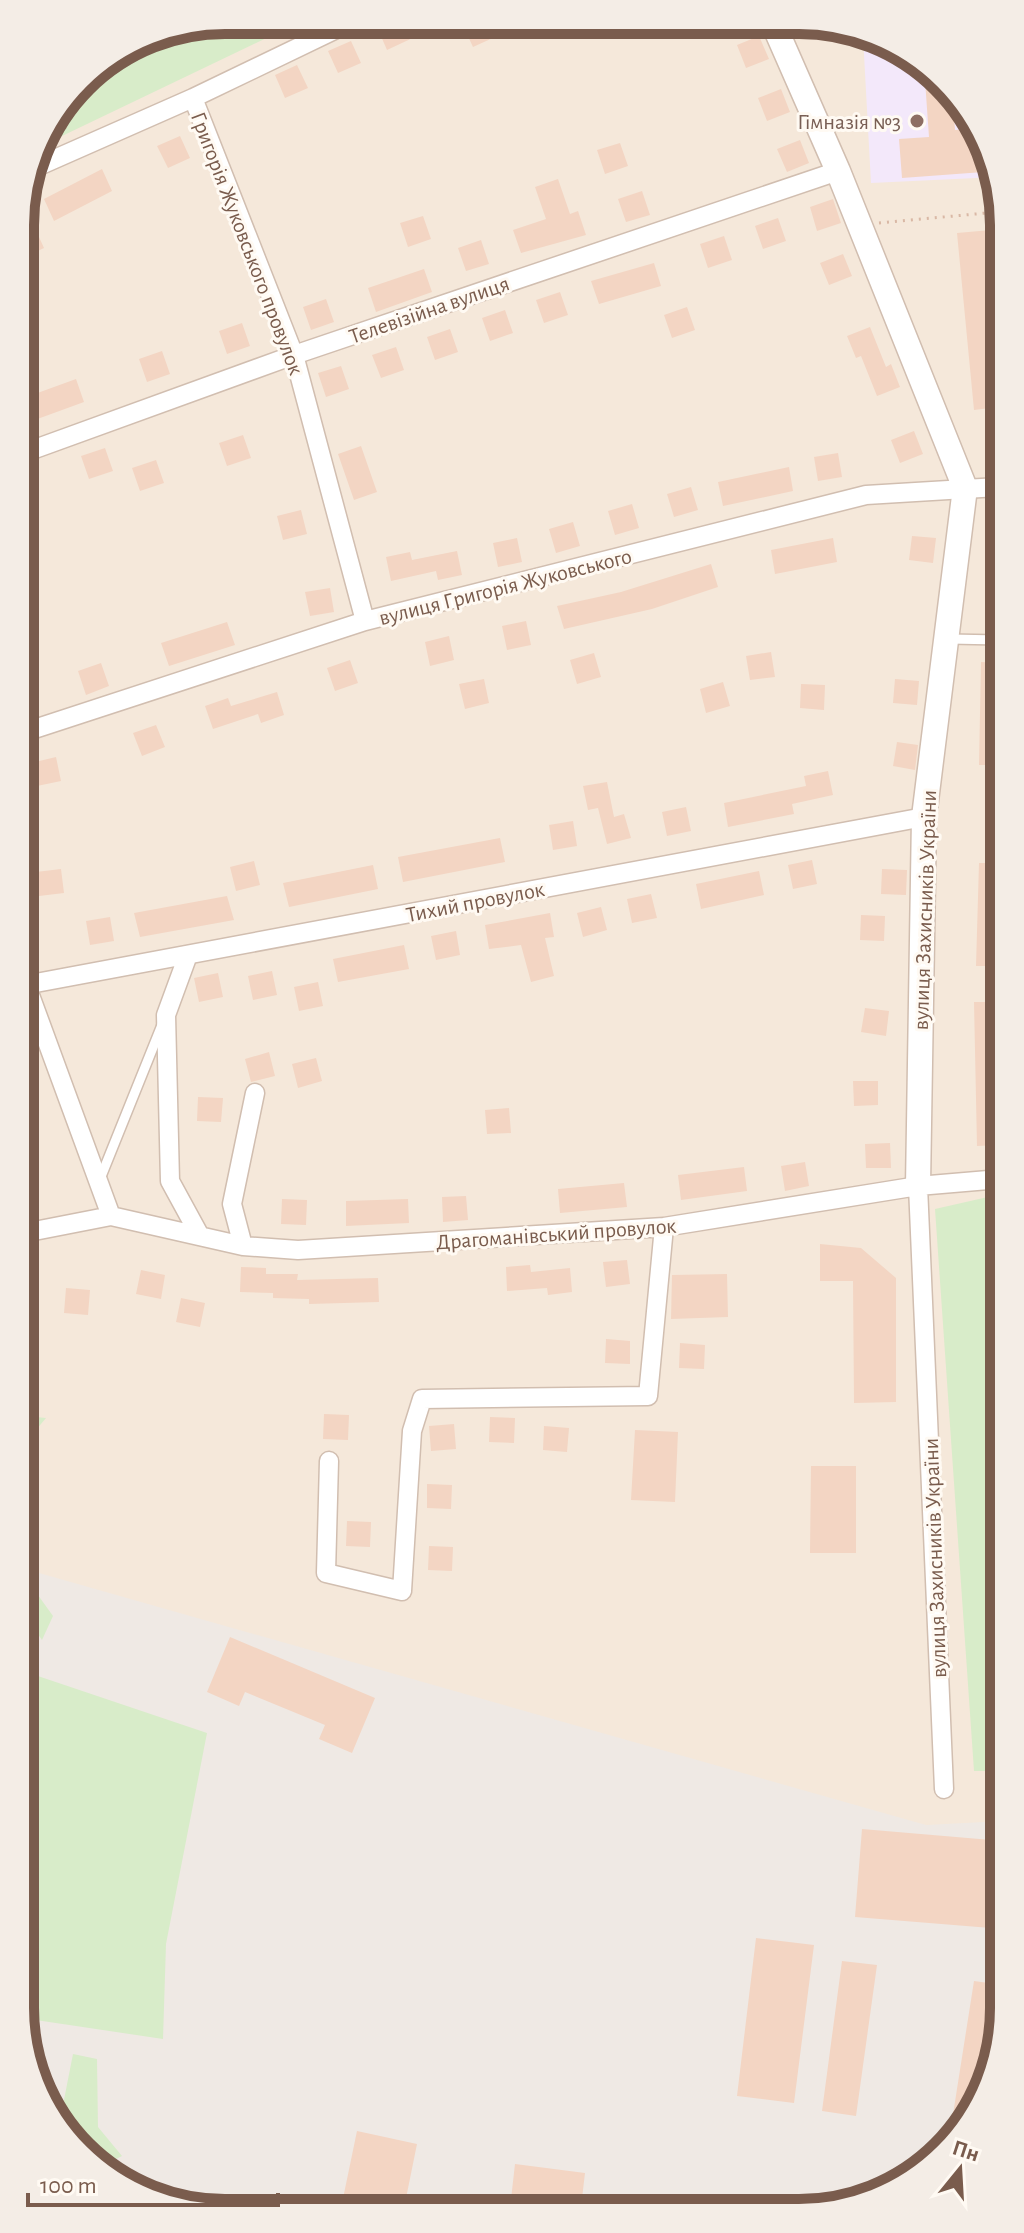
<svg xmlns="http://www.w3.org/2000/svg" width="1024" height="2233" viewBox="0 0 1024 2233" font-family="'Alegreya Sans',sans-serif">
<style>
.residential{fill:#f5e8da}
.industrial{fill:#efe9e4}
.education{fill:#f3e8fa}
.green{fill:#d8ecc9}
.building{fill:#f3d5c3}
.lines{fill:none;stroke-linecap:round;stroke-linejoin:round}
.service-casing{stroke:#d1beb0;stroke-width:12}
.minor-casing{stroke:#d1beb0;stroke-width:21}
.tertiary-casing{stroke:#d1beb0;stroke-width:27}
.path{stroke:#d9b8a5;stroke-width:3;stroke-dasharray:2 6;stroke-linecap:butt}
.service{stroke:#fff;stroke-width:9}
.minor{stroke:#fff;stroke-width:18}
.tertiary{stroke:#fff;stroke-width:24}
.education-dot{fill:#8d6e63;stroke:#fffaf3;stroke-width:3}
.labels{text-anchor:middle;stroke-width:6;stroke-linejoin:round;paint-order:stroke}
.education-label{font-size:22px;fill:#785e54;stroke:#fffaf3;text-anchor:end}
.street-label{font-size:22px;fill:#7a5c4d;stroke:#fffaf3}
.rim{fill:none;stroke:#7a5c4d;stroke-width:10}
</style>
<rect width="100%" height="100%" fill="#fdf6ec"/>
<path class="residential" d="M 225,20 L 838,24 L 934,71 L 997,172 L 1004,2022 L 961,2133 L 913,2178 L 852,2206 L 186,2209 L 90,2162 L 27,2061 L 20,211 L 41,135 L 90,71 L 147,35 Z"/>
<path class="industrial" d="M 25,1569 L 926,1825 L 1003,1821 L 1004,2022 L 961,2133 L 913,2178 L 852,2206 L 186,2209 L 90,2162 L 27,2061 Z"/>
<path class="education" d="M 863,36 L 934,71 L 997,177 L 871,183 Z"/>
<path class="green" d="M 225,20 L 304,20 L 37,148 C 49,105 106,53 146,36 C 170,26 201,25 225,20 Z
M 1001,1194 L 1003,1771 L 974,1771 L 935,1209 Z
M 25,1416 L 46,1418 L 25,1443 Z
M 25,1577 L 53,1616 L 42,1640 L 26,1617 Z
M 26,1672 L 207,1733 L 166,1944 L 163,2039 L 29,2019 L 27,2046 L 26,1804 L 37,1773 L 26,1752 Z
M 73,2054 L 97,2059 L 98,2127 L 122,2156 L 100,2167 L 90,2162 L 61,2115 Z"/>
<path class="building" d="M 391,21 L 449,21 L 387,50 L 377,27 Z
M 461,21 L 488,22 L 495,37 L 473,47 Z
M 759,36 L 769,59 L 746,68 L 737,45 Z
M 351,41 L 361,63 L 338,73 L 328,51 Z
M 297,65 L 308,88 L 285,98 L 275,75 Z
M 924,66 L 934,71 L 953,101 L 955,130 L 970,129 L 997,171 L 902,178 L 899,139 L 929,137 Z
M 781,89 L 790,112 L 767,121 L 758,98 Z
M 180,136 L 190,158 L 168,168 L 157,146 Z
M 800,140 L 809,163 L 787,172 L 777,149 Z
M 620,143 L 628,166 L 605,174 L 597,150 Z
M 102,169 L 112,191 L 54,221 L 44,199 Z
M 558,179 L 570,214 L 578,211 L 586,235 L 521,253 L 513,230 L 546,219 L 535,187 Z
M 642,191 L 650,215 L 626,222 L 618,199 Z
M 833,199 L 841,223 L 817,231 L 810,207 Z
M 423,216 L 431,239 L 408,247 L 400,223 Z
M 778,218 L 786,241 L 763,249 L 755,226 Z
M 34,226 L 44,248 L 21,259 L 21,232 Z
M 991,230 L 997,296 L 998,407 L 974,410 L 957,233 Z
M 724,236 L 732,260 L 708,268 L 700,244 Z
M 481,240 L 489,264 L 466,271 L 458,248 Z
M 843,254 L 852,276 L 829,285 L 820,263 Z
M 654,263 L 661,286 L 599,304 L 591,281 Z
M 424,269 L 432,292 L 376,312 L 368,288 Z
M 560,292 L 568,315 L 544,323 L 536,300 Z
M 326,299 L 334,322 L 311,330 L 303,307 Z
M 687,307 L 695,330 L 672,338 L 664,315 Z
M 505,310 L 513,333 L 490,341 L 482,318 Z
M 242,323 L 250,346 L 227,354 L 219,331 Z
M 870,327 L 886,367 L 891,364 L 900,387 L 877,396 L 861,356 L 856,358 L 847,336 Z
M 450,329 L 458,352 L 435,360 L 427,337 Z
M 396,347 L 404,370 L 381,378 L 372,355 Z
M 162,351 L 170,374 L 147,382 L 139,359 Z
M 341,366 L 349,389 L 326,397 L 318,373 Z
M 76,379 L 84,402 L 21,425 L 21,399 Z
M 914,431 L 923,454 L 900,463 L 891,440 Z
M 243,435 L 251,458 L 227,466 L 219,443 Z
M 361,446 L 377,492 L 354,500 L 338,454 Z
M 105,448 L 113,471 L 89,479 L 81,456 Z
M 838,453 L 842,477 L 818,481 L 814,457 Z
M 156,460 L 164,483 L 140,491 L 132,468 Z
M 789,467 L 793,491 L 723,506 L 718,482 Z
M 691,487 L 698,510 L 674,517 L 667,494 Z
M 632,504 L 639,528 L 615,535 L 608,511 Z
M 301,510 L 307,534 L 283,540 L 277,516 Z
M 573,522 L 580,546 L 556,553 L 549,529 Z
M 912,536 L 936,538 L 933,563 L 909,560 Z
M 517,538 L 522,562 L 498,567 L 493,543 Z
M 833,538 L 837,562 L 775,574 L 771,550 Z
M 457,551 L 462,575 L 438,580 L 436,571 L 391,581 L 386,557 L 410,552 L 412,560 Z
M 711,564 L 718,587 L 652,609 L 564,629 L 557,606 L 621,592 Z
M 330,588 L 334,612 L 310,616 L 305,592 Z
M 526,621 L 531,645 L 507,650 L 502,626 Z
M 227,622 L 235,645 L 169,666 L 161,643 Z
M 449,636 L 454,660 L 430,666 L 425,642 Z
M 771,652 L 775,677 L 750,680 L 746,656 Z
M 594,653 L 601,677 L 577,684 L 570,660 Z
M 350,660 L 358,683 L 335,691 L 327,668 Z
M 981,662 L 999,663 L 999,765 L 979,765 Z
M 101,663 L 109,686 L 86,695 L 78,671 Z
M 484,679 L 489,703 L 465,709 L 459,684 Z
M 895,679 L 919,681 L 917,705 L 893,703 Z
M 723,682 L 730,706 L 706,713 L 700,689 Z
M 801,684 L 825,685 L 824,710 L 800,708 Z
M 277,692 L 284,715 L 261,723 L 258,714 L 213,729 L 205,706 L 228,698 L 231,706 Z
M 156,725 L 165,747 L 142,756 L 133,733 Z
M 897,742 L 918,745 L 915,770 L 893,766 Z
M 56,757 L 61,781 L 37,786 L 31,763 Z
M 828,771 L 833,795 L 792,804 L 794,814 L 728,827 L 724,803 L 806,786 L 804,776 Z
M 607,782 L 614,817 L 624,814 L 631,838 L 607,844 L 598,808 L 588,810 L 583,786 Z
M 686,807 L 691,831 L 667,836 L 662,812 Z
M 573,821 L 577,846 L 553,850 L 549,825 Z
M 500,838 L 505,862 L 403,882 L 398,857 Z
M 812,860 L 817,884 L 793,889 L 788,865 Z
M 254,861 L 260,885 L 236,891 L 230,867 Z
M 979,863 L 999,863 L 1000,966 L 976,966 Z
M 373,865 L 378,889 L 289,907 L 283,883 Z
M 61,869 L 64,893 L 39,896 L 36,872 Z
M 882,869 L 907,870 L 906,895 L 881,894 Z
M 759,871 L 764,895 L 701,909 L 696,884 Z
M 651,894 L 657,918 L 632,923 L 627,899 Z
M 227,896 L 234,920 L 140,937 L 134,913 Z
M 601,907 L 607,930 L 583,937 L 577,913 Z
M 550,913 L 554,937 L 545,938 L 554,976 L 531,982 L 521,945 L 489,949 L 485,925 Z
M 861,915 L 885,916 L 884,941 L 860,940 Z
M 110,917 L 114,941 L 90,945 L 86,921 Z
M 456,931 L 460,955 L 436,960 L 431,936 Z
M 404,945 L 409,969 L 338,982 L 333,959 Z
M 272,971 L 277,995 L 253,1000 L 248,976 Z
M 218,973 L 223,997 L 199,1002 L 194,978 Z
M 318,982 L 323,1006 L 299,1011 L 294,987 Z
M 974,1002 L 1000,1002 L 1000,1145 L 977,1146 Z
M 865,1008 L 889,1011 L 886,1036 L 861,1032 Z
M 269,1052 L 275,1076 L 251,1082 L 245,1059 Z
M 316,1058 L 322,1081 L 298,1088 L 292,1064 Z
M 853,1081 L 878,1081 L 878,1105 L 854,1106 Z
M 198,1097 L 223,1098 L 221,1122 L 197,1121 Z
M 509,1108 L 511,1133 L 487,1134 L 485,1110 Z
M 890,1143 L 891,1168 L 866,1168 L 865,1144 Z
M 805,1162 L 809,1186 L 785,1191 L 781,1166 Z
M 744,1167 L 747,1191 L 681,1200 L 678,1175 Z
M 624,1183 L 627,1207 L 560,1213 L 558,1189 Z
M 466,1196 L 468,1220 L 443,1222 L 442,1197 Z
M 282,1199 L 307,1200 L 306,1225 L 281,1224 Z
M 408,1199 L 409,1223 L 346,1226 L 346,1201 Z
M 820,1244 L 861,1248 L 896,1278 L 896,1402 L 854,1403 L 853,1281 L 820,1281 Z
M 627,1260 L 630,1284 L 606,1287 L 603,1262 Z
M 530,1265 L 531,1272 L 570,1268 L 572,1292 L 548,1295 L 547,1288 L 507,1291 L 506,1267 Z
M 241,1267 L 266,1268 L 266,1274 L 298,1274 L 297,1280 L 378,1278 L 379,1302 L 309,1304 L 309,1299 L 273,1298 L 273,1293 L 240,1292 Z
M 141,1270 L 165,1275 L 161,1299 L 136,1294 Z
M 727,1274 L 728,1317 L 671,1319 L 672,1275 Z
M 66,1288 L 90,1290 L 88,1315 L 64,1313 Z
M 181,1298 L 205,1303 L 200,1327 L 176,1322 Z
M 606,1339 L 630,1341 L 630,1364 L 605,1363 Z
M 680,1343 L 705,1345 L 704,1369 L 679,1368 Z
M 324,1414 L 349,1415 L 348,1440 L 323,1439 Z
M 490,1417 L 515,1418 L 514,1443 L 489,1442 Z
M 454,1424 L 456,1449 L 431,1451 L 429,1426 Z
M 544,1426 L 569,1428 L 567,1452 L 543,1450 Z
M 635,1430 L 678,1432 L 675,1502 L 631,1500 Z
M 811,1466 L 856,1466 L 856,1553 L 810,1553 Z
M 427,1484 L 452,1485 L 451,1509 L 427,1508 Z
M 347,1521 L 371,1522 L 370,1547 L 346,1546 Z
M 429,1546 L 453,1547 L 452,1571 L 428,1570 Z
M 230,1637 L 375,1698 L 352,1753 L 319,1739 L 325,1725 L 245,1692 L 239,1706 L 207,1692 Z
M 862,1829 L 1003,1841 L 1003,1929 L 855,1917 Z
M 756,1938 L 814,1945 L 794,2103 L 737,2096 Z
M 842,1961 L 877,1965 L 856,2116 L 822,2111 Z
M 974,1981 L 1003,1985 L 1004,2022 L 963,2129 L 951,2127 Z
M 357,2131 L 417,2144 L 404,2208 L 341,2208 Z
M 515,2164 L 585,2173 L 581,2207 L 510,2208 Z
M 194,2195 L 233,2203 L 232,2209 L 191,2209 Z"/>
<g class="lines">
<g class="service-casing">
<path id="service" d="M 950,639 L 999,640
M 100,1179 L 162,1025"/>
</g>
<g class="minor-casing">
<path id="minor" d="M 193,98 L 294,355 L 365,621
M 32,169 L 193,98 L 353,21
M 21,454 L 294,355 L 838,171
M 22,733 L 365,621 L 866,495 L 998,487
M 188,955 L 166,1015 L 170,1181 L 200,1236
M 23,976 L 111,1216
M 25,985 L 924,817
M 918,1186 L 944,1789
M 24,1233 L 111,1216 L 243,1246 L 298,1250 L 664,1227 L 918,1186 L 1000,1179
M 243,1246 L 232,1204 L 255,1093
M 329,1461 L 326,1573 L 402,1591 L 412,1431 L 422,1399 L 648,1396 L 664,1227"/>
</g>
<g class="tertiary-casing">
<path id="tertiary" d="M 773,23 L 838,171 L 965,488 L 924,817 L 918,1186"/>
</g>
<path class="path" d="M 59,112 L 67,134
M 879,223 L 997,212"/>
<use href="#service" class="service"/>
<use href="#minor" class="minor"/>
<use href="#tertiary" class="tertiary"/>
</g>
<circle class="education-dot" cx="917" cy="121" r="8"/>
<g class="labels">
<g class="education-label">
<text x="901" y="129">Гімназія №3</text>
</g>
<g class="street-label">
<text transform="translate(248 243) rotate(69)" y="8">Григорія Жуковського провулок</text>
<text transform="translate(429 309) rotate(-19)" y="8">Телевізійна вулиця</text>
<text transform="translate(505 586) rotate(-14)" y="8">вулиця Григорія Жуковського</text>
<text transform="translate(475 901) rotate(-11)" y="8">Тихий провулок</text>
<text transform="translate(924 910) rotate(-88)" y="8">вулиця Захисників України</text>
<text transform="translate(556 1233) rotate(-4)" y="8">Драгоманівський провулок</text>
<text transform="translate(934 1558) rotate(-92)" y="8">вулиця Захисників України</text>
</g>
</g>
<path d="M0 0H1024V2233H0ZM225 34H799A191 191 0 0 1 990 225V2008A191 191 0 0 1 799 2199H225A191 191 0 0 1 34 2008V225A191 191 0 0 1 225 34Z" fill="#f4ede6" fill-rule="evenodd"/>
<path class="rim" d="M225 34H799A191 191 0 0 1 990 225V2008A191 191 0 0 1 799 2199H225A191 191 0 0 1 34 2008V225A191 191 0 0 1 225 34Z"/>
<g transform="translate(960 2169) rotate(18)" stroke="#fffaf3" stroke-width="6" paint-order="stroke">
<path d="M0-6L14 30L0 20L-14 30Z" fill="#7a5c4d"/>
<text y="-12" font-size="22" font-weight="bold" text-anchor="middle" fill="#7a5c4d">Пн</text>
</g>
<path d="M28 2193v12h250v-12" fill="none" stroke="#7a5c4d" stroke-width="4"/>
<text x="40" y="2193" font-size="24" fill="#7a5c4d" stroke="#fffaf3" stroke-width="6" paint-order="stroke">100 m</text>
</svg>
